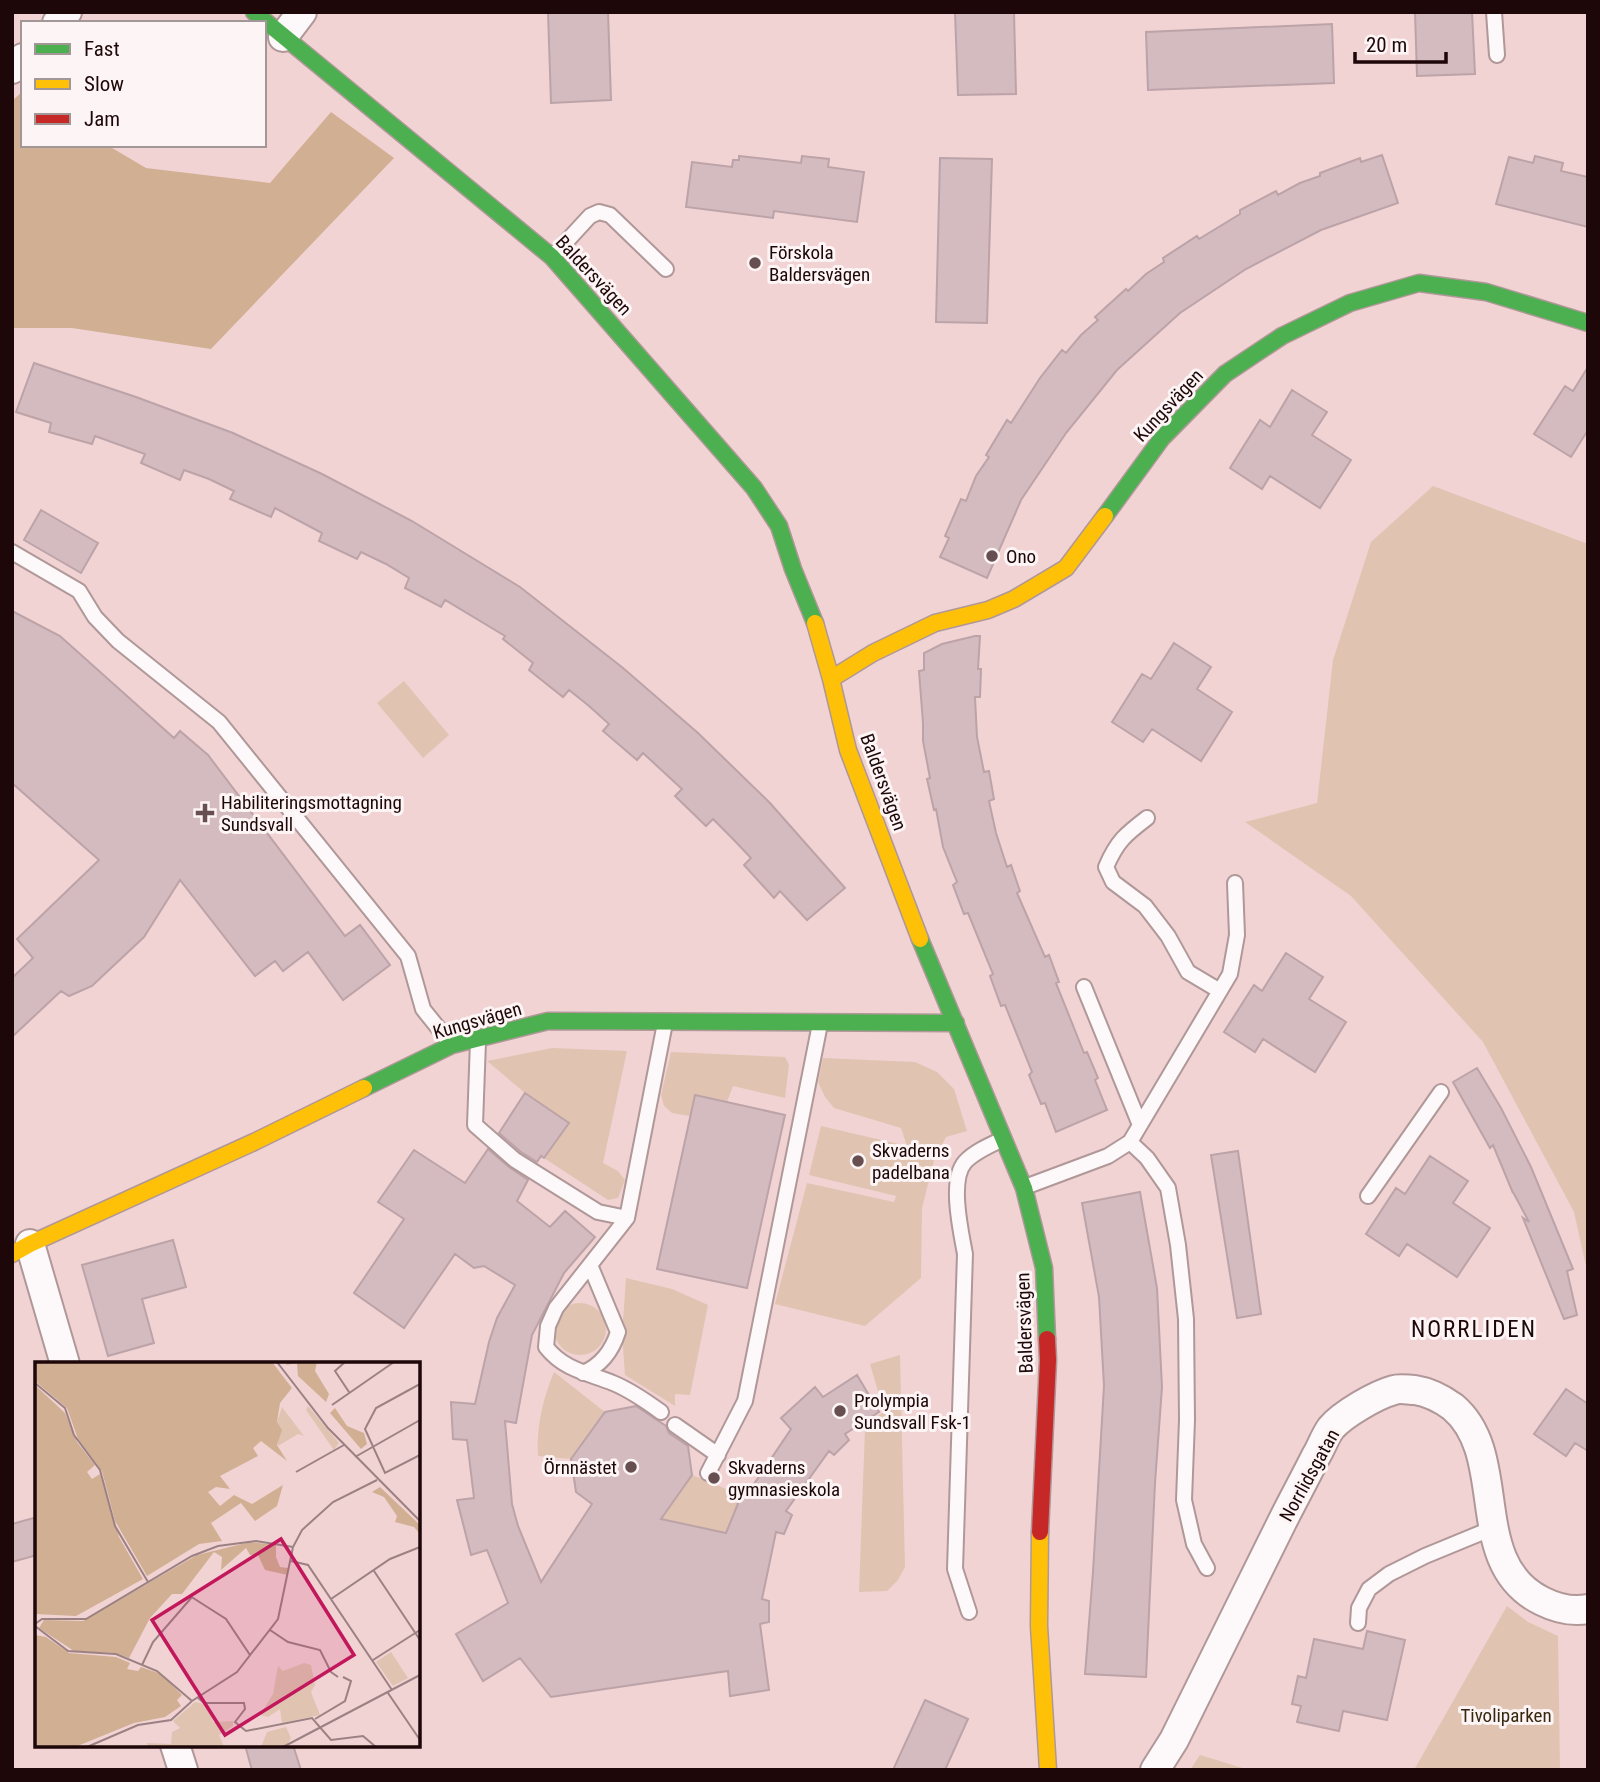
<svg xmlns="http://www.w3.org/2000/svg" width="1600" height="1782" viewBox="0 0 1600 1782" font-family="'Roboto Condensed',sans-serif">
<style>
.green{fill:#e0c4b1}
.forest{fill:#d1af93}
.building{fill:#d4bbc0;stroke:#bca3a7;stroke-width:2}
.lines{fill:none;stroke-linecap:round;stroke-linejoin:round}
.lane-casing{stroke:#b09798;stroke-width:18}
.street-casing{stroke:#b09798;stroke-width:32}
.fast-casing{stroke:#b09798;stroke-width:19}
.slow-casing{stroke:#b09798;stroke-width:19}
.jam-casing{stroke:#b09798;stroke-width:19}
.lane{stroke:#fdf8f9;stroke-width:14}
.street{stroke:#fdf8f9;stroke-width:28}
.fast{stroke:#4caf50;stroke-width:16}
.slow{stroke:#ffc107;stroke-width:16}
.jam{stroke:#c62828;stroke-width:16}
.poi-dot{fill:#674e50;stroke:#fdf5f5;stroke-width:2.5}
.labels{text-anchor:middle;stroke-width:6;stroke-linejoin:round;paint-order:stroke}
.poi-label{font-size:19px;fill:#1d0709;stroke:#fdf5f5;text-anchor:start}
.street-label{font-size:19px;fill:#1d0709;stroke:#fdf5f5}
.park-label{font-size:19px;fill:#37270e;stroke:#fdf5f5}
.quarter-label{font-size:23px;letter-spacing:2px;fill:#1d0709;stroke:#fdf5f5}
.inset-road{fill:none;stroke:#9c8183;stroke-width:2}
.view{fill:#c2185b;fill-opacity:0.15;stroke:#c2185b;stroke-width:3.5}
.inset-edge{fill:none;stroke:#1d0709;stroke-width:3.5}
</style>
<rect width="100%" height="100%" fill="#f1d3d4"/>
<path class="green" d="M 1433,486 L 1588,544 L 1588,1275 L 1574,1212 L 1483,1042 L 1351,896 L 1245,822 L 1317,803 L 1333,660 L 1371,542 Z
M 404,681 L 449,735 L 423,758 L 377,703 Z
M 552,1048 L 627,1051 L 603,1163 L 618,1171 L 625,1180 L 618,1198 L 608,1200 L 544,1158 L 568,1123 L 525,1093 L 487,1061 Z
M 671,1052 L 785,1057 L 789,1065 L 785,1098 L 733,1086 L 727,1102 L 695,1095 L 690,1116 L 672,1113 L 664,1106 L 661,1095 Z
M 823,1058 L 915,1062 L 937,1072 L 954,1089 L 967,1131 L 946,1137 L 934,1160 L 922,1208 L 921,1278 L 865,1326 L 775,1304 L 807,1183 L 894,1202 L 896,1196 L 809,1175 L 821,1126 L 907,1146 L 901,1128 L 834,1108 L 825,1097 L 818,1082 Z
M 626,1278 L 672,1289 L 708,1305 L 690,1395 L 675,1394 L 675,1406 L 625,1375 L 622,1335 Z
M554 1329a26 26 0 1 1 52 0a26 26 0 1 1-52 0Z
M 900,1355 L 905,1567 L 898,1580 L 887,1591 L 859,1592 L 865,1428 L 884,1411 L 870,1364 Z
M 554,1372 L 605,1412 L 571,1459 L 538,1456 C 536,1428 543,1398 554,1372 Z
M 692,1475 L 741,1495 L 730,1521 L 714,1592 L 658,1522 Z
M 1507,1606 L 1528,1622 L 1558,1636 L 1560,1770 L 1414,1770 Z
M 1200,1755 L 1249,1770 L 1190,1770 Z"/>
<path class="forest" d="M 23,91 L 23,145 L 107,145 L 146,168 L 270,183 L 331,112 L 394,158 L 211,349 L 72,328 L 12,328 L 12,101 Z"/>
<path class="building" d="M 548,12 L 608,12 L 611,100 L 551,103 Z
M 955,12 L 1014,12 L 1016,94 L 958,95 Z
M 1415,12 L 1472,12 L 1475,74 L 1417,76 Z
M 1332,24 L 1334,83 L 1148,90 L 1146,32 Z
M 1382,155 L 1398,203 L 1321,230 L 1246,269 L 1180,313 L 1117,370 L 1066,433 L 1021,500 L 987,578 L 940,557 L 949,538 L 945,536 L 961,499 L 966,501 L 976,476 L 989,457 L 986,455 L 1007,420 L 1011,423 L 1040,378 L 1062,350 L 1066,353 L 1081,335 L 1098,320 L 1095,317 L 1126,289 L 1128,291 L 1146,274 L 1164,262 L 1163,258 L 1197,236 L 1199,239 L 1240,214 L 1240,210 L 1276,191 L 1278,195 L 1300,183 L 1320,176 L 1320,173 L 1360,158 L 1361,162 Z
M 739,156 L 801,163 L 802,156 L 829,159 L 828,167 L 864,172 L 857,222 L 774,211 L 773,218 L 686,207 L 692,162 L 732,167 L 733,160 L 739,160 Z
M 1535,156 L 1563,163 L 1561,171 L 1588,177 L 1588,227 L 1496,204 L 1509,157 L 1533,163 Z
M 940,158 L 992,159 L 987,323 L 936,322 Z
M 34,363 L 136,397 L 233,433 L 322,474 L 412,521 L 520,587 L 623,668 L 698,733 L 770,803 L 845,888 L 807,920 L 780,891 L 774,898 L 744,865 L 751,858 L 732,838 L 713,819 L 706,826 L 675,796 L 682,789 L 643,753 L 637,760 L 603,731 L 609,724 L 589,706 L 569,690 L 563,697 L 529,670 L 533,663 L 503,639 L 505,636 L 445,600 L 441,607 L 405,588 L 409,578 L 386,564 L 361,552 L 357,559 L 319,541 L 322,533 L 275,508 L 271,517 L 230,499 L 234,491 L 209,479 L 184,470 L 180,480 L 141,463 L 145,454 L 95,436 L 92,444 L 49,432 L 51,423 L 16,412 Z
M 1588,367 L 1588,430 L 1571,457 L 1534,434 L 1565,386 L 1573,391 Z
M 1292,390 L 1327,412 L 1312,435 L 1351,460 L 1320,508 L 1270,476 L 1262,489 L 1230,468 L 1260,420 L 1270,427 Z
M 41,510 L 98,543 L 81,573 L 24,540 Z
M 12,611 L 60,636 L 174,738 L 180,731 L 208,755 L 345,936 L 360,925 L 390,965 L 343,1000 L 308,952 L 283,971 L 275,961 L 255,976 L 180,880 L 144,937 L 92,986 L 69,996 L 61,991 L 12,1037 L 12,978 L 33,958 L 17,939 L 99,860 L 12,783 Z
M 975,636 L 980,636 L 978,669 L 981,669 L 980,697 L 975,697 L 977,737 L 984,772 L 989,771 L 994,799 L 989,801 L 996,833 L 1007,867 L 1011,865 L 1020,891 L 1017,893 L 1045,957 L 1049,955 L 1059,982 L 1056,983 L 1084,1053 L 1087,1052 L 1098,1078 L 1095,1080 L 1107,1110 L 1056,1132 L 1045,1103 L 1041,1104 L 1029,1075 L 1032,1072 L 1005,1005 L 1001,1006 L 990,976 L 993,974 L 968,913 L 964,914 L 953,885 L 957,882 L 943,847 L 936,809 L 934,810 L 927,779 L 930,778 L 923,741 L 923,723 L 919,671 L 924,670 L 924,653 L 942,644 Z
M 1174,643 L 1211,667 L 1197,689 L 1232,712 L 1201,761 L 1152,729 L 1143,742 L 1112,722 L 1142,674 L 1151,679 Z
M 1286,953 L 1323,977 L 1309,999 L 1346,1022 L 1315,1072 L 1263,1039 L 1255,1052 L 1224,1032 L 1254,985 L 1262,991 Z
M 1477,1068 L 1501,1108 L 1531,1167 L 1573,1269 L 1567,1271 L 1577,1315 L 1564,1319 L 1523,1218 L 1529,1222 L 1513,1192 L 1513,1193 L 1493,1145 L 1490,1148 L 1453,1082 Z
M 525,1093 L 569,1123 L 544,1158 L 541,1156 L 537,1162 L 521,1152 L 499,1133 Z
M 695,1095 L 785,1115 L 747,1288 L 657,1269 Z
M 488,1149 L 509,1167 L 528,1180 L 517,1201 L 550,1227 L 565,1211 L 595,1237 L 564,1273 L 532,1335 L 516,1423 L 505,1421 L 512,1504 L 518,1526 L 541,1582 L 592,1504 L 576,1492 L 571,1459 L 605,1412 L 636,1406 L 666,1426 L 669,1433 L 688,1446 L 692,1475 L 661,1519 L 726,1533 L 746,1484 L 752,1487 L 791,1429 L 781,1418 L 815,1387 L 823,1397 L 857,1375 L 879,1412 L 845,1434 L 849,1440 L 834,1455 L 829,1451 L 786,1511 L 792,1515 L 784,1534 L 776,1532 L 762,1599 L 769,1601 L 769,1622 L 760,1624 L 769,1690 L 730,1696 L 728,1671 L 551,1697 L 520,1658 L 483,1681 L 456,1634 L 508,1603 L 487,1550 L 471,1555 L 457,1500 L 474,1498 L 467,1440 L 453,1439 L 451,1402 L 475,1404 L 489,1342 L 497,1318 L 515,1285 L 484,1266 L 474,1268 L 455,1254 L 404,1328 L 354,1293 L 404,1219 L 378,1202 L 414,1150 L 465,1183 Z
M 1238,1151 L 1261,1314 L 1237,1318 L 1211,1155 Z
M 1430,1156 L 1468,1181 L 1453,1203 L 1490,1228 L 1457,1277 L 1407,1244 L 1399,1256 L 1366,1234 L 1396,1188 L 1405,1194 Z
M 1140,1192 L 1157,1288 L 1162,1387 L 1155,1483 L 1146,1677 L 1085,1674 L 1093,1572 L 1104,1386 L 1099,1297 L 1082,1203 Z
M 173,1240 L 186,1287 L 142,1299 L 154,1343 L 108,1356 L 82,1265 Z
M 1566,1389 L 1588,1404 L 1588,1451 L 1575,1443 L 1566,1456 L 1534,1434 Z
M 37,1517 L 37,1555 L 12,1562 L 12,1524 Z
M 1367,1631 L 1405,1640 L 1387,1720 L 1343,1711 L 1339,1731 L 1297,1722 L 1301,1706 L 1292,1704 L 1298,1676 L 1306,1678 L 1314,1639 L 1363,1649 Z
M 925,1700 L 968,1719 L 945,1770 L 893,1770 Z
M 245,1745 L 293,1745 L 301,1770 L 252,1770 Z"/>
<g class="lines">
<g class="lane-casing">
<path id="lane" d="M 1494,12 L 1497,55
M 553,256 L 590,216 L 599,212 L 610,215 L 666,269
M 12,552 L 79,591 L 95,617 L 118,641 L 219,722 L 408,956 L 423,1009 L 451,1044
M 1147,818 C 1126,834 1117,841 1106,867 L 1113,882 L 1145,906 L 1168,936 L 1188,972 L 1220,991
M 1084,987 L 1140,1125
M 478,1041 L 475,1125 L 515,1160 L 598,1212 L 627,1218 L 556,1308 L 548,1326 L 546,1347 C 564,1370 588,1373 613,1383 C 630,1390 646,1401 661,1412
M 1130,1142 L 1147,1158 L 1168,1188 L 1178,1245 L 1186,1319 L 1187,1420 L 1184,1500 L 1194,1544 L 1207,1568
M 1025,1187 L 1108,1156 L 1130,1142 L 1230,974 L 1237,935 L 1235,883
M 1368,1196 L 1441,1092
M 627,1218 L 665,1023
M 583,1373 C 602,1365 612,1351 618,1332 L 590,1265
M 675,1425 L 718,1455
M 708,1473 L 745,1401 L 820,1024
M 969,1612 L 955,1569 L 965,1254 C 961,1232 949,1180 965,1162 C 974,1152 990,1145 1003,1139
M 1358,1623 L 1359,1608 L 1369,1589 L 1389,1574 L 1425,1556 L 1493,1528"/>
</g>
<g class="street-casing">
<path id="street" d="M 57,23 L 67,12
M 283,37 L 302,12
M 12,69 L 23,58
M 30,1244 L 65,1364
M 175,1745 L 183,1770
M 1155,1770 L 1174,1740 C 1210,1667 1246,1595 1282,1522 C 1293,1500 1305,1478 1316,1456 C 1321,1448 1325,1436 1331,1428 C 1343,1414 1376,1395 1394,1390 C 1400,1388 1408,1390 1415,1390 C 1428,1392 1442,1399 1453,1407 C 1511,1456 1465,1563 1542,1601 C 1556,1608 1573,1612 1588,1609"/>
</g>
<g class="fast-casing">
<path id="fast" d="M 254,12 L 552,257 L 754,488 L 779,526 L 793,569 L 815,623
M 1105,516 L 1162,438 L 1225,374 L 1282,336 L 1350,303 L 1419,283 L 1486,292 L 1588,323
M 920,939 L 1024,1188 L 1044,1268 L 1047,1339
M 364,1088 L 452,1045 L 548,1021 L 956,1023"/>
</g>
<g class="slow-casing">
<path id="slow" d="M 815,623 L 831,679 L 848,750 L 920,939
M 831,679 L 873,653 L 935,623 L 988,610 L 1014,599 L 1066,568 L 1105,516
M 12,1254 L 30,1244 L 254,1142 L 364,1088
M 1040,1532 L 1039,1626 L 1048,1770"/>
</g>
<g class="jam-casing">
<path id="jam" d="M 1040,1532 L 1048,1360 L 1047,1339"/>
</g>
<use href="#lane" class="lane"/>
<use href="#street" class="street"/>
<use href="#fast" class="fast"/>
<use href="#slow" class="slow"/>
<use href="#jam" class="jam"/>
</g>
<g class="poi-dot">
<circle cx="755" cy="263" r="7"/>
<circle cx="992" cy="556" r="7"/>
<path d="M201.5 802.5h7v7h7v7h-7v7h-7v-7h-7v-7h7z"/>
<circle cx="858" cy="1161" r="7"/>
<circle cx="840" cy="1411" r="7"/>
<circle cx="631" cy="1467" r="7"/>
<circle cx="714" cy="1478" r="7"/>
</g>
<g class="labels">
<g class="poi-label">
<text x="769" y="259">Förskola<tspan x="769" dy="22">Baldersvägen</tspan></text>
<text x="1006" y="563">Ono</text>
<text x="221" y="809">Habiliteringsmottagning<tspan x="221" dy="22">Sundsvall</tspan></text>
<text x="872" y="1157">Skvaderns<tspan x="872" dy="22">padelbana</tspan></text>
<text x="854" y="1407">Prolympia<tspan x="854" dy="22">Sundsvall Fsk-1</tspan></text>
<text x="617" y="1474" text-anchor="end">Örnnästet</text>
<text x="728" y="1474">Skvaderns<tspan x="728" dy="22">gymnasieskola</tspan></text>
</g>
<g class="street-label">
<text transform="translate(594 275) rotate(47)" y="7">Baldersvägen</text>
<text transform="translate(1168 405) rotate(-47)" y="7">Kungsvägen</text>
<text transform="translate(884 782) rotate(70)" y="7">Baldersvägen</text>
<text transform="translate(477 1020) rotate(-16)" y="7">Kungsvägen</text>
<text transform="translate(1024 1323) rotate(-92)" y="7">Baldersvägen</text>
<text transform="translate(1309 1475) rotate(-61)" y="7">Norrlidsgatan</text>
</g>
<g class="park-label">
<text x="1506" y="1722">Tivoliparken</text>
</g>
<g class="quarter-label">
<text x="1474" y="1337">NORRLIDEN</text>
</g>
</g>
<g transform="translate(35 1362)">
<rect width="385" height="385" fill="#f1d3d4"/>
<path d="M 273,44 L 304,81 L 299,88 L 271,48 ZM 247,45 L 269,74 L 263,72 L 243,84 L 242,60 ZM 356,290 L 373,316 L 358,324 L 341,300 ZM 269,301 L 276,303 L 280,323 L 276,330 L 285,353 L 247,361 L 245,347 L 233,355 L 225,353 L 238,332 L 243,304 L 248,309 ZM 160,340 L 173,343 L 178,360 L 198,359 L 198,364 L 184,373 L 189,385 L 113,385 L 112,381 L 136,382 L 137,370 L 145,366 L 138,359 ZM 251,365 L 256,376 L 251,385 L 226,385 L 232,370 Z" fill="#e0c4b1"/>
<path d="M 0,0 L 237,0 L 257,26 L 245,41 L 242,60 L 247,68 L 242,83 L 252,99 L 226,79 L 218,86 L 223,94 L 185,114 L 195,127 L 181,125 L 173,130 L 185,144 L 199,133 L 217,142 L 248,123 L 242,144 L 220,159 L 206,141 L 176,161 L 187,179 L 164,182 L 112,214 L 80,159 L 67,109 L 43,77 L 32,46 L 0,19 ZM 253,0 L 282,0 L 280,9 L 294,32 L 291,40 L 263,14 L 262,1 L 251,3 ZM 0,23 L 30,51 L 42,80 L 60,103 L 52,110 L 57,117 L 65,112 L 84,175 L 108,217 L 41,254 L 0,252 ZM 300,46 L 312,64 L 329,71 L 332,82 L 326,87 L 295,51 ZM 345,125 L 385,163 L 385,172 L 379,165 L 360,160 L 362,154 L 349,135 L 337,130 ZM 215,180 L 241,183 L 241,195 L 245,205 L 253,206 L 253,213 L 230,208 L 223,193 L 215,193 L 211,186 L 186,208 L 187,195 L 179,190 L 147,232 L 137,232 L 115,256 L 94,296 L 81,291 L 39,289 L 4,266 L 9,258 L 48,259 L 162,193 ZM 0,273 L 11,275 L 34,291 L 81,295 L 95,301 L 92,307 L 103,309 L 106,305 L 126,312 L 147,333 L 142,338 L 146,344 L 130,355 L 99,361 L 40,385 L 0,385 Z" fill="#d1af93"/>
<path class="inset-road" d="M 242,0 L 293,66 L 385,159M 310,0 L 300,9 L 314,30M 0,21 L 30,46 L 39,73 L 65,108 L 80,164 L 113,220M 385,22 L 341,46 L 330,67 L 350,111 L 385,93M 297,43 L 359,0M 320,95 L 385,58M 261,110 L 309,83M 256,199 L 273,203 L 357,328M 339,209 L 385,278M 155,234 L 191,257 L 215,293M 296,237 L 355,197 L 385,185M 0,262 L 7,257 L 51,257 L 157,194 L 183,184 L 221,179 L 258,185M 0,264 L 33,289 L 81,292 L 122,309 L 157,339M 235,268 L 253,280 L 285,288 L 296,310 L 303,315M 338,298 L 385,268M 107,303 L 118,280 L 157,235M 353,331 L 385,378M 162,335 L 169,341 L 209,341 L 210,347 L 200,360 L 211,369 L 277,356 L 296,378 L 328,374 L 341,385M 280,357 L 310,339 L 316,319 L 308,315M 52,385 L 103,363 L 136,358 L 157,339 L 202,310 L 243,257 L 258,185 L 267,168 L 298,140 L 342,118M 248,385 L 385,313"/>
<path class="view" d="M 246,177 L 319,293 L 190,373 L 117,258 Z"/>
<rect width="385" height="385" class="inset-edge"/>
</g>
<rect width="1600" height="1782" fill="none" stroke="#1d0709" stroke-width="28"/>
<rect x="21" y="21" width="245" height="126" fill="#fdf5f5" stroke="#a39697" stroke-width="2"/>
<rect x="35" y="44" width="35" height="10" fill="#4caf50" stroke="#a39697" stroke-width="2"/>
<text x="84" y="56" font-size="21" fill="#1d0709">Fast</text>
<rect x="35" y="79" width="35" height="10" fill="#ffc107" stroke="#a39697" stroke-width="2"/>
<text x="84" y="91" font-size="21" fill="#1d0709">Slow</text>
<rect x="35" y="114" width="35" height="10" fill="#c62828" stroke="#a39697" stroke-width="2"/>
<text x="84" y="126" font-size="21" fill="#1d0709">Jam</text>
<path d="M1355 52v10h91v-10" fill="none" stroke="#1d0709" stroke-width="3.5"/>
<text x="1366" y="52" font-size="21" fill="#1d0709" stroke="#fdf5f5" stroke-width="5" paint-order="stroke">20 m</text>
</svg>
